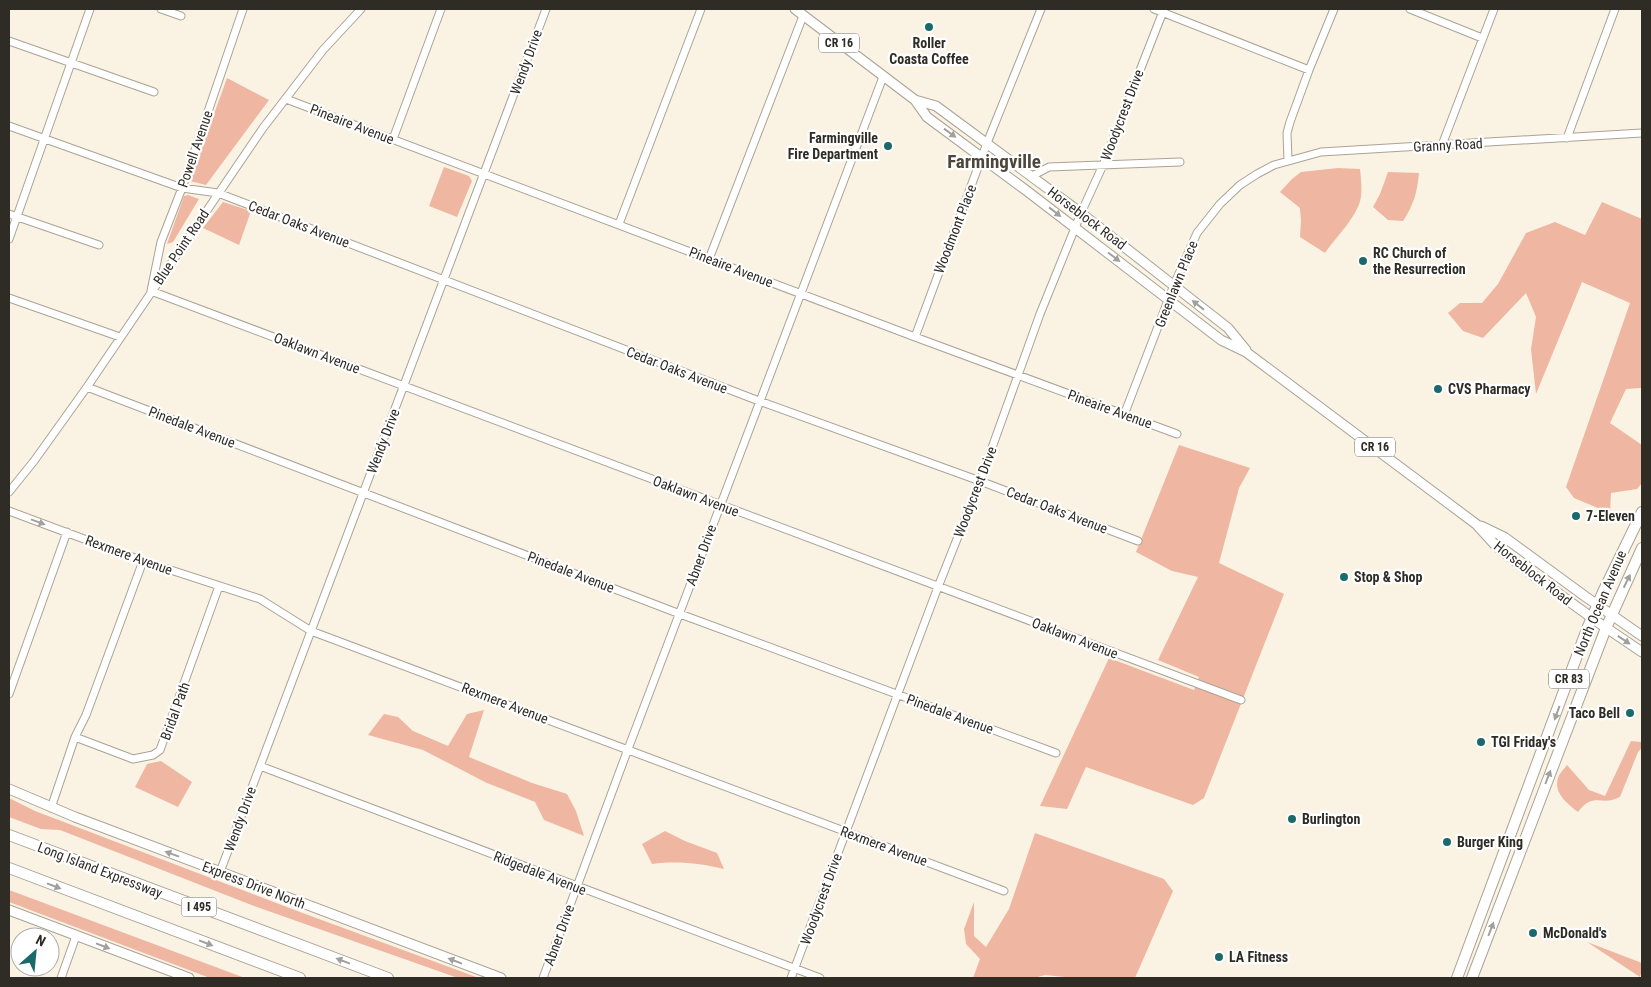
<svg xmlns="http://www.w3.org/2000/svg" width="1651" height="987" viewBox="0 0 1651 987" font-family="'Roboto Condensed',sans-serif">
<style>
.green{fill:#efb6a1}
.lines{fill:none;stroke-linecap:round;stroke-linejoin:round}
.minor-casing{stroke:#aaa395;stroke-width:9}
.major-casing{stroke:#aaa395;stroke-width:11}
.highway-casing{stroke:#aaa395;stroke-width:12}
.minor{stroke:#fff;stroke-width:7}
.major{stroke:#fff;stroke-width:9}
.highway{stroke:#fff;stroke-width:10}
.oneway{fill:#a1a09d}
.poi-dot{fill:#1b696a;stroke:#fff;stroke-width:2}
.labels{text-anchor:middle;stroke-width:4.5;stroke-linejoin:round;paint-order:stroke}
.shield{fill:#fff;stroke:#6d6b67;stroke-width:1}
.shield-label{font-size:12px;font-weight:bold;fill:#2f2c26}
.poi-label{font-size:14px;font-weight:bold;fill:#2f2c26;stroke:#fff;text-anchor:start}
.street-label{font-size:14px;fill:#2f2c26;stroke:#fff}
.district-label{font-size:19px;font-weight:bold;fill:#4c473a;stroke:#fff}
</style>
<rect width="100%" height="100%" fill="#faf3e4"/>
<path class="green" d="M 227,78 L 269,100 L 206,185 L 190,181 Z
M 444,167 L 469,176 L 472,181 L 457,217 L 429,206 Z
M 1338,168 L 1360,169 C 1361,178 1362,188 1361,197 C 1358,216 1336,237 1325,253 L 1300,237 L 1301,221 L 1300,208 L 1280,192 L 1292,179 L 1301,172 Z
M 1388,172 L 1419,173 C 1417,193 1414,204 1403,221 L 1388,220 L 1373,207 L 1380,194 Z
M 188,195 L 199,199 L 173,242 L 167,244 L 184,196 Z
M 223,202 L 251,211 L 239,245 L 203,228 Z
M 1602,202 L 1642,219 L 1642,387 L 1641,388 L 1626,389 L 1610,423 L 1642,445 L 1642,483 L 1637,489 L 1611,493 L 1610,513 L 1574,498 L 1566,487 L 1630,303 L 1582,282 L 1536,394 L 1531,349 L 1536,317 L 1526,293 L 1483,338 L 1463,331 L 1448,313 L 1460,303 L 1482,303 L 1498,284 L 1526,233 L 1555,222 L 1585,235 Z
M 1179,445 L 1250,468 L 1239,488 L 1219,563 L 1284,594 L 1204,798 L 1193,805 L 1086,767 L 1067,809 L 1040,806 L 1109,658 L 1194,690 L 1199,677 L 1158,660 L 1198,577 L 1172,571 L 1136,552 Z
M 484,710 L 469,757 L 532,783 L 567,794 L 576,811 L 584,836 L 544,820 L 535,802 L 487,783 L 423,750 L 368,735 L 384,714 L 398,717 L 413,731 L 448,746 L 467,714 Z
M 1631,741 L 1642,742 L 1642,748 L 1638,752 L 1620,797 C 1601,807 1594,791 1578,812 C 1568,804 1553,793 1558,778 C 1559,774 1564,769 1567,765 L 1589,790 L 1605,796 Z
M 161,761 L 192,782 L 178,807 L 135,787 L 147,764 Z
M 9,798 L 35,811 L 300,912 L 479,978 L 458,978 L 254,906 L 60,830 L 41,829 L 9,817 Z
M 665,831 L 685,841 L 717,853 L 724,869 C 699,863 678,861 652,864 L 642,844 Z
M 1035,833 L 1164,879 L 1173,891 L 1135,978 L 1075,978 L 1045,975 L 1034,978 L 973,978 L 980,959 L 966,944 L 964,929 L 974,902 L 974,936 L 986,947 L 1009,909 Z
M 9,890 L 36,900 L 245,978 L 210,978 L 9,902 Z
M 1587,942 L 1642,963 L 1642,970 L 1640,977 Z"/>
<g class="lines">
<g class="minor-casing">
<path id="minor" d="M 161,9 L 181,16
M 243,9 L 182,188 L 161,242 L 151,291 L 1241,700
M 1154,9 L 1309,70
M 1410,9 L 1482,38
M 9,41 L 154,92
M 286,99 L 915,337 L 1177,434
M 9,126 L 182,188 L 218,193 L 759,401 L 980,481 L 1138,541
M 1567,138 L 1615,9
M 393,139 L 441,9
M 1442,145 L 1494,9
M 1288,161 L 1287,133 L 1290,122 L 1309,70 L 1334,9
M 1032,176 L 1049,167 L 1180,162
M 9,214 L 99,245
M 619,224 L 701,9
M 9,239 L 90,9
M 709,259 L 803,16
M 9,298 L 120,337
M 915,337 L 987,143 L 1041,9
M 87,387 L 680,614 L 1056,753
M 1124,415 L 1174,285 L 1197,233 L 1220,204 L 1240,185 L 1257,174 L 1274,165 L 1321,152 L 1642,133
M 9,492 L 34,461 L 87,387 L 263,128 L 323,50 L 361,9
M 9,511 L 143,561 L 260,599 L 311,631 L 1004,891
M 9,694 L 67,532
M 75,737 L 133,759 L 153,755 L 160,750 L 219,586
M 260,766 L 820,978
M 51,808 L 75,737 L 86,715 L 143,561
M 220,872 L 546,9
M 61,978 L 76,936
M 543,978 L 628,749 L 883,77
M 791,978 L 938,587 L 980,481 L 1040,314 L 1081,213 L 1103,165 L 1164,9"/>
</g>
<g class="major-casing">
<path id="major" d="M 795,9 L 915,100 L 927,117 L 1027,191 L 1221,340 L 1246,352 L 1476,524 L 1497,547 L 1533,575 L 1599,623 L 1642,652
M 915,100 L 936,106 L 1081,213 L 1228,328 L 1246,350
M 1481,526 L 1504,537 L 1586,597 L 1642,636
M 9,789 L 75,817 L 501,978
M 9,910 L 189,978"/>
</g>
<g class="highway-casing">
<path id="highway" d="M 9,835 L 388,978
M 9,868 L 300,978
M 1457,978 L 1587,629 L 1603,592 L 1642,512
M 1472,978 L 1606,628 L 1642,548"/>
</g>
<use href="#minor" class="minor"/>
<use href="#major" class="major"/>
<use href="#highway" class="highway"/>
</g>
<defs><path id="oneway-solid" d="M-6-.8H1V-3.2L6.5 0L1 3.2V.8H-6Z" transform="scale(1.25)"/></defs>
<g class="oneway">
<use href="#oneway-solid" transform="translate(950 133) rotate(36)"/>
<use href="#oneway-solid" transform="translate(1055 212) rotate(38)"/>
<use href="#oneway-solid" transform="translate(1114 257) rotate(37)"/>
<use href="#oneway-solid" transform="translate(1198 305) rotate(-142)"/>
<use href="#oneway-solid" transform="translate(38 522) rotate(20)"/>
<use href="#oneway-solid" transform="translate(1627 581) rotate(-64)"/>
<use href="#oneway-solid" transform="translate(1624 640) rotate(34)"/>
<use href="#oneway-solid" transform="translate(1557 713) rotate(110)"/>
<use href="#oneway-solid" transform="translate(1548 777) rotate(-69)"/>
<use href="#oneway-solid" transform="translate(172 854) rotate(-160)"/>
<use href="#oneway-solid" transform="translate(54 886) rotate(21)"/>
<use href="#oneway-solid" transform="translate(1491 929) rotate(-69)"/>
<use href="#oneway-solid" transform="translate(206 943) rotate(21)"/>
<use href="#oneway-solid" transform="translate(103 946) rotate(21)"/>
<use href="#oneway-solid" transform="translate(343 961) rotate(-159)"/>
<use href="#oneway-solid" transform="translate(455 961) rotate(-159)"/>
</g>
<g class="poi-dot">
<circle cx="929" cy="27" r="5"/>
<circle cx="888" cy="146" r="5"/>
<circle cx="1363" cy="261" r="5"/>
<circle cx="1438" cy="389" r="5"/>
<circle cx="1576" cy="516" r="5"/>
<circle cx="1344" cy="577" r="5"/>
<circle cx="1630" cy="713" r="5"/>
<circle cx="1481" cy="742" r="5"/>
<circle cx="1292" cy="819" r="5"/>
<circle cx="1447" cy="842" r="5"/>
<circle cx="1533" cy="933" r="5"/>
<circle cx="1219" cy="957" r="5"/>
</g>
<g class="labels">
<g class="shield">
<rect x="819" y="33.5" width="40" height="19" rx="4"/>
<rect x="1355" y="437.5" width="40" height="19" rx="4"/>
<rect x="1549" y="669.5" width="40" height="19" rx="4"/>
<rect x="181.5" y="897.5" width="35" height="19" rx="4"/>
</g>
<g class="shield-label">
<text x="839" y="47">CR 16</text>
<text x="1375" y="451">CR 16</text>
<text x="1569" y="683">CR 83</text>
<text x="199" y="911">I 495</text>
</g>
<g class="poi-label">
<text x="929" y="48" text-anchor="middle">Roller<tspan x="929" dy="16">Coasta Coffee</tspan></text>
<text x="878" y="143" text-anchor="end">Farmingville<tspan x="878" dy="16">Fire Department</tspan></text>
<text x="1373" y="258">RC Church of<tspan x="1373" dy="16">the Resurrection</tspan></text>
<text x="1448" y="394">CVS Pharmacy</text>
<text x="1586" y="521">7-Eleven</text>
<text x="1354" y="582">Stop &amp; Shop</text>
<text x="1620" y="718" text-anchor="end">Taco Bell</text>
<text x="1491" y="747">TGI Friday's</text>
<text x="1302" y="824">Burlington</text>
<text x="1457" y="847">Burger King</text>
<text x="1543" y="938">McDonald's</text>
<text x="1229" y="962">LA Fitness</text>
</g>
<g class="street-label">
<text transform="translate(526 62) rotate(-70)" y="5">Wendy Drive</text>
<text transform="translate(1122 115) rotate(-69)" y="5">Woodycrest Drive</text>
<text transform="translate(352 124) rotate(21)" y="5">Pineaire Avenue</text>
<text transform="translate(1448 145) rotate(-3)" y="5">Granny Road</text>
<text transform="translate(195 149) rotate(-71)" y="5">Powell Avenue</text>
<text transform="translate(1087 218) rotate(37)" y="5">Horseblock Road</text>
<text transform="translate(299 224) rotate(21)" y="5">Cedar Oaks Avenue</text>
<text transform="translate(955 229) rotate(-69)" y="5">Woodmont Place</text>
<text transform="translate(181 247) rotate(-56)" y="5">Blue Point Road</text>
<text transform="translate(731 267) rotate(21)" y="5">Pineaire Avenue</text>
<text transform="translate(1176 284) rotate(-68)" y="5">Greenlawn Place</text>
<text transform="translate(317 353) rotate(21)" y="5">Oaklawn Avenue</text>
<text transform="translate(677 370) rotate(21)" y="5">Cedar Oaks Avenue</text>
<text transform="translate(1110 409) rotate(20)" y="5">Pineaire Avenue</text>
<text transform="translate(192 427) rotate(21)" y="5">Pinedale Avenue</text>
<text transform="translate(383 441) rotate(-69)" y="5">Wendy Drive</text>
<text transform="translate(975 492) rotate(-69)" y="5">Woodycrest Drive</text>
<text transform="translate(696 496) rotate(21)" y="5">Oaklawn Avenue</text>
<text transform="translate(1057 510) rotate(21)" y="5">Cedar Oaks Avenue</text>
<text transform="translate(129 555) rotate(20)" y="5">Rexmere Avenue</text>
<text transform="translate(701 555) rotate(-70)" y="5">Abner Drive</text>
<text transform="translate(571 572) rotate(21)" y="5">Pinedale Avenue</text>
<text transform="translate(1533 573) rotate(38)" y="5">Horseblock Road</text>
<text transform="translate(1600 603) rotate(-67)" y="5">North Ocean Avenue</text>
<text transform="translate(1075 638) rotate(21)" y="5">Oaklawn Avenue</text>
<text transform="translate(505 703) rotate(21)" y="5">Rexmere Avenue</text>
<text transform="translate(175 711) rotate(-70)" y="5">Bridal Path</text>
<text transform="translate(950 714) rotate(20)" y="5">Pinedale Avenue</text>
<text transform="translate(240 819) rotate(-70)" y="5">Wendy Drive</text>
<text transform="translate(884 846) rotate(20)" y="5">Rexmere Avenue</text>
<text transform="translate(100 870) rotate(21)" y="5">Long Island Expressway</text>
<text transform="translate(540 873) rotate(21)" y="5">Ridgedale Avenue</text>
<text transform="translate(254 885) rotate(21)" y="5">Express Drive North</text>
<text transform="translate(821 899) rotate(-70)" y="5">Woodycrest Drive</text>
<text transform="translate(559 935) rotate(-70)" y="5">Abner Drive</text>
</g>
<g class="district-label">
<text x="994" y="168">Farmingville</text>
</g>
</g>
<rect width="1651" height="987" fill="none" stroke="#2f2c26" stroke-width="20"/>
<g transform="translate(35 952) rotate(27)"><circle r="24" fill="#ffffff" stroke="#acaba8"/>
<path d="M0-4L9 19L0 12L-9 19Z" fill="#1b696a"/>
<text y="-8" font-size="14" font-weight="bold" text-anchor="middle" fill="#2f2c26">N</text>
</g>
</svg>
